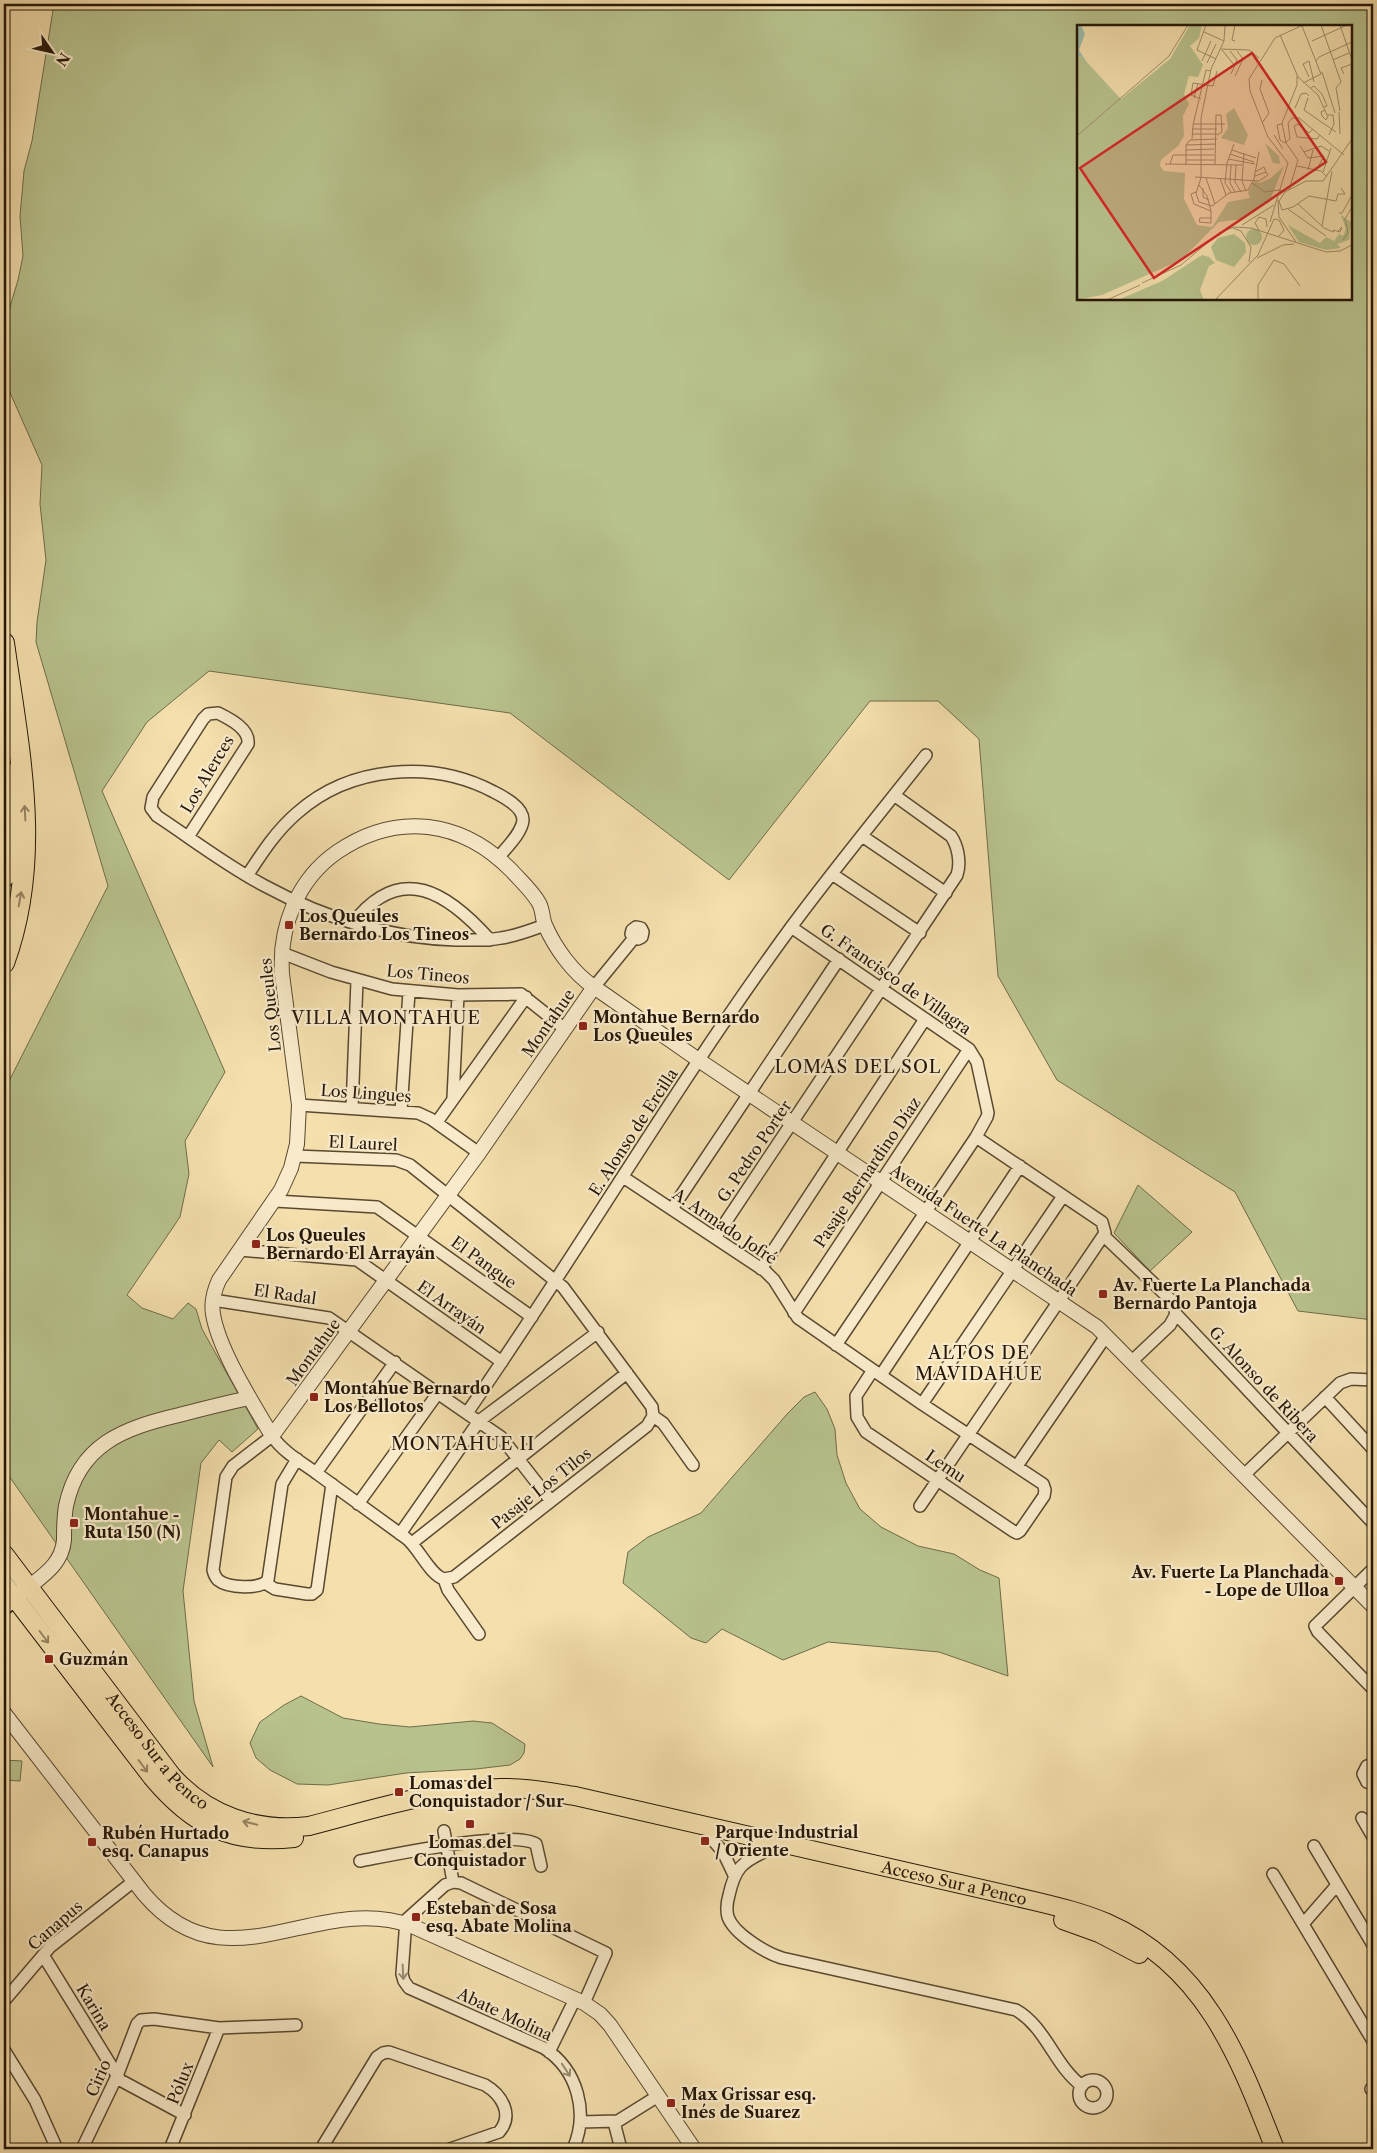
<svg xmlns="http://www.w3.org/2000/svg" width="1377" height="2153" viewBox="0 0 1377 2153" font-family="'Libre Caslon Text',serif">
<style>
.green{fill:#b8c28d;stroke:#6e6c4a;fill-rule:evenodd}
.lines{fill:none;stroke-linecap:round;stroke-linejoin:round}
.minor-casing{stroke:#594930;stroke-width:14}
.tertiary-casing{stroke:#594930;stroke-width:16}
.secondary-casing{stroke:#251707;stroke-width:18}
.primary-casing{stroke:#251707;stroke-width:20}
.motorway-casing{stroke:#251707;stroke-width:22}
.minor{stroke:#f8eaca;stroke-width:11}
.tertiary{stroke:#f8eaca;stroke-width:14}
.secondary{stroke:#f8eaca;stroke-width:15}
.primary{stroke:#f4dfad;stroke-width:18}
.motorway{stroke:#f4dfad;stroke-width:20}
.oneway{stroke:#978562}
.oneway2{stroke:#998b72}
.poi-dot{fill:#8f2418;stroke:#f8eaca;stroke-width:2}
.labels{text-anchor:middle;stroke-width:4.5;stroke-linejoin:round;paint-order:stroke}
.street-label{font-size:16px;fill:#251707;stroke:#f8eaca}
.poi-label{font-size:16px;font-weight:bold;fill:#251707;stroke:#f8eaca;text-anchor:start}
.neighbourhood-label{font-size:18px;letter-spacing:1px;fill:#251707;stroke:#f8eaca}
.inset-road{fill:none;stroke:#a18f6b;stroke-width:1}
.view{fill:#d62828;fill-opacity:0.15;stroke:#d62828;stroke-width:2.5}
.inset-edge{fill:none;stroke:#251707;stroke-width:2.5}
</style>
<rect width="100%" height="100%" fill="#f4dfad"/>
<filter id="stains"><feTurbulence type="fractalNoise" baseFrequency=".004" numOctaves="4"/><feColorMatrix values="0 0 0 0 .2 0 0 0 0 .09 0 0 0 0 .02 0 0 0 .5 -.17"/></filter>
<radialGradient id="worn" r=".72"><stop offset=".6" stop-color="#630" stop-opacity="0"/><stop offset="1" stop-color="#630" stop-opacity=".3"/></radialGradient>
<path class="green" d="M 54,4 L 1373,4 L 1373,1320 L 1298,1311 L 1235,1192 L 1057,1080 L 998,976 L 979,739 L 938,701 L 870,701 L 729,880 L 510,713 L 209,671 L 147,722 L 102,791 L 225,1072 L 185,1141 L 189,1174 L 180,1217 L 127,1295 L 142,1308 L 173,1319 L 188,1303 L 196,1309 L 202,1329 L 258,1429 L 232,1452 L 219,1440 L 201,1463 L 183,1591 L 194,1701 L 213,1767 L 4,1469 L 4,1091 L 108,886 L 36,642 L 37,622 L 46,560 L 40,504 L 42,465 L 4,379 L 4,327 L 18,280 L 23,256 L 20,216 L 24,171 L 32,141 ZM 1078,26 L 1351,26 L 1351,299 L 1078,299 Z
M 1138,1185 L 1192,1232 L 1150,1271 L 1114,1233 Z
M 815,1392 L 827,1409 L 835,1429 L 837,1455 L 846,1483 L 860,1509 L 881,1527 L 918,1546 L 954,1554 L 980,1570 L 999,1578 L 1008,1676 L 939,1652 L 828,1642 L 783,1660 L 722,1629 L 706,1643 L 691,1638 L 623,1583 L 628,1552 L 648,1537 L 701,1513 L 788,1413 L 804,1397 Z
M 301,1696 L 343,1718 L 379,1724 L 410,1727 L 473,1721 L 492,1723 L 525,1744 L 524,1753 L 520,1759 L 510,1765 L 476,1769 L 406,1773 L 328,1785 L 297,1784 L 270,1770 L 256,1758 L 250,1743 L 260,1722 L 284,1705 Z
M 4,1760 L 22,1761 L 20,1781 L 4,1780 Z"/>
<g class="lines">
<g class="minor-casing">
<path id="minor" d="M 862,836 L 946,893
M 188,837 L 248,744 C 250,729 230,719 218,713 L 208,714 L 203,719 L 153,797 L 151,808 L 157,816 C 192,839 227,866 265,886 C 324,918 389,938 456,940 C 471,940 487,941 501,938 C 516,936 531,930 545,925
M 832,874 L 920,933
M 247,876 C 262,853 276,831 297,813 C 350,766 432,759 494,792 C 504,797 523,807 523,820 C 522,833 506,848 498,858
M 353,923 C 401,861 448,893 490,940
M 791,927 L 969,1049 L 977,1062 L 988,1113 L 987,1117 L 976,1137 L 836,1345
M 282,953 L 331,972 L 392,989 L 458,995 L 521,994 L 565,1029
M 594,987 L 634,938 L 638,939 L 642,937 L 643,932 L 641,928 L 636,927 L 632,930 L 631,934 L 634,938
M 453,1098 L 458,995
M 299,1105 L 418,1113 L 431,1119 L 479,1153
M 352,1108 L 357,981
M 401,1111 L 409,992
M 437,1122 L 526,997
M 295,1156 L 396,1160 L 410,1165 L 563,1287 L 652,1407 L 653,1416 L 647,1426 L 454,1577 L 444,1579
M 623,1177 L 765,1271 L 774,1280 L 798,1318 L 922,1404 L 1043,1484 L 1045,1490 L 1044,1496 L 1020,1531 L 1017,1533 L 1013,1531 L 866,1432 L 857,1417 L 856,1396 L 873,1370
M 275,1201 L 377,1207 L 532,1317
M 672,1209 L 839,959
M 1104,1236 L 1172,1301 L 1176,1314 L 1373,1523
M 715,1238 L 957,875 C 961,863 958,846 951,836 L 894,795
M 240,1250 L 357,1260 L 502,1362
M 761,1269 L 925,1019
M 213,1300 L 329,1318 L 501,1437 L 551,1501
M 794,1313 L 969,1049
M 1132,1361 L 1170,1325 L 1176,1314
M 881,1375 L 1020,1166
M 1325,1397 L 1373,1449
M 922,1404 L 1063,1196
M 467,1413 C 578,1253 676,1084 792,926 C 835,868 881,812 926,755
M 653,1416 L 663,1423 L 693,1465
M 297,1459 L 282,1484 L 268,1580 C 260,1590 228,1588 218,1580 C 215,1577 214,1574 213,1570 L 226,1477 L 233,1466 L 272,1436 C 284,1453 303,1463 319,1475 C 348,1496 377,1517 406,1538 C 419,1548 430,1575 444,1579
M 1017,1466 L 1106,1336
M 316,1473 L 395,1362
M 1244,1475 L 1340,1383 L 1351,1379 L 1373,1380
M 358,1504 L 438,1393
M 920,1506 L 1105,1233 L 1102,1222 L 976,1137
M 400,1534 L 479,1421 L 598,1332
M 412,1543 L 627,1373
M 1373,1569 L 1315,1626 L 1318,1632 L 1373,1689
M 444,1579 L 448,1590 L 479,1634
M 265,1583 L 275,1589 L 307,1594 L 312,1594 L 317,1590 L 332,1484
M 1373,1765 L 1367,1766 L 1363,1774 L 1367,1782 L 1373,1784
M 1362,1818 L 1373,1837
M 444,1831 L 453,1882
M 711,1838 L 723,1852 L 734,1875
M 1314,1846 L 1373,1945
M 766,1851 C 742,1862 735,1868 729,1895 C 727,1902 726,1910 728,1917 C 734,1934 766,1953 782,1958 L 1016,2010 C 1046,2027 1054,2065 1082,2086
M 360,1861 C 392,1855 512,1829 536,1844 L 541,1866
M 1273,1874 L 1373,2041
M 1303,1924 L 1337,1885
M 43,1955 L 120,2080 L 185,2115
M 4,2001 L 50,1947 L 134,1881
M 4,2050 L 35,2100 L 57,2149
M 549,2052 L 575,1999
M1079 2094a14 14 0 1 1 28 0a14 14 0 1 1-28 0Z
M 1371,2089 L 1373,2089
M 580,2122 L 618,2121 L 658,2096
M 614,2122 L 621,2149
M 82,2149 L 117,2076 L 137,2024 L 141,2020 L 154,2019 L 219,2028 L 296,2025
M 170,2149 L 219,2028
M 321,2149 L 377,2057 L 383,2053 L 389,2052 L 485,2085 C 502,2095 514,2115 499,2132 L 450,2149
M 573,2149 C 589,2113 578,2070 544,2048 L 409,1988 L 404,1981 L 402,1974 L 406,1920 L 445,1885 L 453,1882 L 461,1883 L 606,1953 L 584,2003"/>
</g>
<g class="tertiary-casing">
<path id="tertiary" d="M 594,987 L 479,1153 L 272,1436 C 253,1403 219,1351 213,1314 C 211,1302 214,1291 219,1280 L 281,1190 L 291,1168 L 297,1144 L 299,1105 L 282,974 C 279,927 297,880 337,852 C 397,811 462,820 512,871 C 521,881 533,892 539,903 C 543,910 542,918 545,925 C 555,948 573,973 594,987 L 700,1061 L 1097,1327 L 1373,1606
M 29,1587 C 45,1574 62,1563 64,1540 C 64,1529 64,1518 66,1506 C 79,1444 124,1428 179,1415 C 202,1409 226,1403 249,1398
M 4,1713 L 144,1894 C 227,1992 314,1891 412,1926 L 584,2003 L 600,2014 L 610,2025 L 694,2149"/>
</g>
<g class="secondary-casing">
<path id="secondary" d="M 4,1607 L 23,1591"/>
</g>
<g class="primary-casing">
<g id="primary">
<path id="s1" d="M 4,1554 L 172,1776 C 208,1816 256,1832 309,1826 C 371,1810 435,1789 498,1788 C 524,1787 549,1792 575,1796 L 1034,1901 C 1059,1907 1084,1913 1107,1923 C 1205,1966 1239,2057 1275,2149"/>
<path d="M 4,1584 L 152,1777 C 192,1825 230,1845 294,1838"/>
<path d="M 1063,1920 L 1099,1933 L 1139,1954"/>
</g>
</g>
<g class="motorway-casing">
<path id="motorway" d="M 4,643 C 19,751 43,857 4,963
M 4,772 C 7,807 9,843 4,877"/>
</g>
<use href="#minor" class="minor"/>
<use href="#tertiary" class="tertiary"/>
<use href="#secondary" class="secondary"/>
<use href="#primary" class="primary"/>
<use href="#motorway" class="motorway"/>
</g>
<defs><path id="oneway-shaft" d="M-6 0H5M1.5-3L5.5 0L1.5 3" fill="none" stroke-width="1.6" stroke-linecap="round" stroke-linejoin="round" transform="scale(1.25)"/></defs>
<g class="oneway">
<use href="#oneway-shaft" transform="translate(25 813) rotate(-93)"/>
<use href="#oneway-shaft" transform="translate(20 899) rotate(-80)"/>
<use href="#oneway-shaft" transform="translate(44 1637) rotate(53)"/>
<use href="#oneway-shaft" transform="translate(143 1766) rotate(53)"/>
<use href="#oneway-shaft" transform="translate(250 1823) rotate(-167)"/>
</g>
<g class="oneway2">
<use href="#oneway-shaft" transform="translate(403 1972) rotate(87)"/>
<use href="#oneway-shaft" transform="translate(566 2070) rotate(57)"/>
</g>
<g class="poi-dot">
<rect x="284" y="920" width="10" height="10" rx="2.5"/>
<rect x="578" y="1021" width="10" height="10" rx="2.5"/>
<rect x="251" y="1239" width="10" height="10" rx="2.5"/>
<rect x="1098" y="1289" width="10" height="10" rx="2.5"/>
<rect x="309" y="1392" width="10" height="10" rx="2.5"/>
<rect x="69" y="1518" width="10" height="10" rx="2.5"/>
<rect x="1334" y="1576" width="10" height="10" rx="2.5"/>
<rect x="44" y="1654" width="10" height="10" rx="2.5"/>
<rect x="394" y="1787" width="10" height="10" rx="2.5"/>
<rect x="465" y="1819" width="10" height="10" rx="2.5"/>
<rect x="700" y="1836" width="10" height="10" rx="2.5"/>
<rect x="87" y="1837" width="10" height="10" rx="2.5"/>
<rect x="411" y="1912" width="10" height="10" rx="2.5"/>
<rect x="666" y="2098" width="10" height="10" rx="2.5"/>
</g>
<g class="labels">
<g class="street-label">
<text transform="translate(207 774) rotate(-59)" y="6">Los Alerces</text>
<text transform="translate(428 974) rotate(5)" y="6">Los Tineos</text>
<text transform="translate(896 979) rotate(35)" y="6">G. Francisco de Villagra</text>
<text transform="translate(270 1005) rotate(-96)" y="6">Los Queules</text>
<text transform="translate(548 1023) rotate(-55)" y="6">Montahue</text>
<text transform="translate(366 1093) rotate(4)" y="6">Los Lingues</text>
<text transform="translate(633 1132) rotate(-57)" y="6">E. Alonso de Ercilla</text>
<text transform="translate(363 1143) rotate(3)" y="6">El Laurel</text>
<text transform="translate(754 1151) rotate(-56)" y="6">G. Pedro Porter</text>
<text transform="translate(867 1172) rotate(-56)" y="6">Pasaje Bernardino Díaz</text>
<text transform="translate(725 1226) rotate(34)" y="6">A. Armado Jofré</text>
<text transform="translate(984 1230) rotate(34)" y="6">Avenida Fuerte La Planchada</text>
<text transform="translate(484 1262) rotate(36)" y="6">El Pangue</text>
<text transform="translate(285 1294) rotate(8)" y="6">El Radal</text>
<text transform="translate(452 1307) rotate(35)" y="6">El Arrayán</text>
<text transform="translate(313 1352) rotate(-54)" y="6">Montahue</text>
<text transform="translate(1264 1384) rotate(47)" y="6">G. Alonso de Ribera</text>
<text transform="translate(946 1466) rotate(34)" y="6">Lemu</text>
<text transform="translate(541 1488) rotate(-38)" y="6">Pasaje Los Tilos</text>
<text dy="6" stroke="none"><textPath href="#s1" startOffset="250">Acceso Sur a Penco</textPath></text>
<text dy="6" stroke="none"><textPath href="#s1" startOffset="1090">Acceso Sur a Penco</textPath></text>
<text transform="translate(55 1925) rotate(-41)" y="6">Canapus</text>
<text transform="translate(94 2007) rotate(59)" y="6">Karina</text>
<text transform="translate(505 2014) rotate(25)" y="6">Abate Molina</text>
<text transform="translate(98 2078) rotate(-66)" y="6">Cirio</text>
<text transform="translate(180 2083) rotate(-68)" y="6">Pólux</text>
</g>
<g class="poi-label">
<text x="299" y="922">Los Queules<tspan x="299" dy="18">Bernardo Los Tineos</tspan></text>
<text x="593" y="1023">Montahue Bernardo<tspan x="593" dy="18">Los Queules</tspan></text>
<text x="266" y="1241">Los Queules<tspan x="266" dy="18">Bernardo El Arrayán</tspan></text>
<text x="1113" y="1291">Av. Fuerte La Planchada<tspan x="1113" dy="18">Bernardo Pantoja</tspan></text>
<text x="324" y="1394">Montahue Bernardo<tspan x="324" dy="18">Los Bellotos</tspan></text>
<text x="84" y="1520">Montahue -<tspan x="84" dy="18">Ruta 150 (N)</tspan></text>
<text x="1329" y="1578" text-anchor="end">Av. Fuerte La Planchada<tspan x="1329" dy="18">- Lope de Ulloa</tspan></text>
<text x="59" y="1665">Guzmán</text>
<text x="409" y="1789">Lomas del<tspan x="409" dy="18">Conquistador / Sur</tspan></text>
<text x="715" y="1838">Parque Industrial<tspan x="715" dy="18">/ Oriente</tspan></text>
<text x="102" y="1839">Rubén Hurtado<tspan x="102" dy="18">esq. Canapus</tspan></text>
<text x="470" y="1848" text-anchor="middle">Lomas del<tspan x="470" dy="18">Conquistador</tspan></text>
<text x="426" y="1914">Esteban de Sosa<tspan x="426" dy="18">esq. Abate Molina</tspan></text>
<text x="681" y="2100">Max Grissar esq.<tspan x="681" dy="18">Inés de Suarez</tspan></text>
</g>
<g class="neighbourhood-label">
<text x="386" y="1024">VILLA MONTAHUE</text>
<text x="858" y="1073">LOMAS DEL SOL</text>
<text x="979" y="1359">ALTOS DE<tspan x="979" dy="21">MAVIDAHUE</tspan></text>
<text x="463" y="1450">MONTAHUE II</text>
</g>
</g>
<g transform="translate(1077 25)">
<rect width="275" height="275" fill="#f4dfad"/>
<path d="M 113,0 L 125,0 L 122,13 L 113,21 L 126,40 L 121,52 L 112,51 L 107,69 L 112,79 L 106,91 L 107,111 L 101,121 L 84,135 L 83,141 L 87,146 L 108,148 L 107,174 L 120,200 L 135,202 L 151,177 L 173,173 L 171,167 L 177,156 L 183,158 L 194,153 L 207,141 L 193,175 L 166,194 L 142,197 L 104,235 L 25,270 L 0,275 L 0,31 L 4,31 L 44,74 L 93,34 ZM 157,83 L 171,110 L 167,120 L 144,113 L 151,103 L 149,89 ZM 188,118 L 202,131 L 203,139 L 196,138 ZM 264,190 L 274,197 L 272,215 L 260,219 L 264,223 L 249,225 L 222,217 L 211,200 L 243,218 L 249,212 L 257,216 L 262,209 L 266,211 L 269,204 ZM169 212a8 8 0 1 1 16 0a8 8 0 1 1-16 0ZM 157,209 L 168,218 L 169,227 L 157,242 L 139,235 L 134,222 L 141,213 ZM 125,230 L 132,232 L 138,238 L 132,241 L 123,265 L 127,275 L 41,275 L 85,256 Z" fill="#b8c28d"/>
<path d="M 0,0 L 4,0 L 8,9 L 2,25 L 12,41 L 4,31 L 0,31 Z" fill="#9cbcad"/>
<path class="inset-road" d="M 129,0 L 120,25 L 139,34M 148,0 L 147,16 L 134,44 L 124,93 L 124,153 L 119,168 L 122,177 L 135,181 L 152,168 L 171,165 L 177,154 L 182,127M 158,0 L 155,15 L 158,16M 244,0 L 264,57 L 259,63 L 263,86M 263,0 L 275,35M 225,1 L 244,49 L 226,58M 127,7 L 147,16M 203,10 L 221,52 L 241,70 L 250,90 L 256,90M 235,16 L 270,0M 143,24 L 172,25 L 182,33M 145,25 L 158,41M 153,26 L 160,35 L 154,49M 256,35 L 272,28M 125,36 L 134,16M 239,36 L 242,32 L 275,17M 130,38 L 139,19M 245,47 L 258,88M 267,49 L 264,43 L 275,39M 158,51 L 166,34 L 160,26M 232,52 L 226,39 L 232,36 L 237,57M 185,55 L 183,64 L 192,88 L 185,98M 234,63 L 237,61 L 245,69 L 250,81 L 247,82M 117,73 L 121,58M 231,73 L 227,85 L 259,107M 124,74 L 114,70 L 116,58 L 136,61 L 140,46M 218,83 L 224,69 L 229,68 L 232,71M 248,85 L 244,87 L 245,91 L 249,95 L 251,91M 262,87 L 263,109M 215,93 L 222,93 L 267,130M 116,99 L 148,99M 205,99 L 200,100 L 203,115 L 208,118 L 213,114 L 211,98 L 215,93M 115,104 L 140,104M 236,104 L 232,108 L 221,99 L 217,101 L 220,112 L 240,114 L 243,110M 115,109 L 140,109M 197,110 L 206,124M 252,110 L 257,99 L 256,90M 0,111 L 92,31 L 111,0M 115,114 L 116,100 L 129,45 L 134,46M 109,120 L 139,119M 223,121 L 231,133 L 247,131M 109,125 L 137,124M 155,125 L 179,133M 227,127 L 244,121 L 252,126M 167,128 L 165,156 L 169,166M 153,129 L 177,137M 151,134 L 178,139M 109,135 L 138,135M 88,139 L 165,140M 93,139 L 96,130 L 137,130M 109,140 L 109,120 L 113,115 L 140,114M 138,140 L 139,90 L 144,90 L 145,107 L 140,110M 154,140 L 153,158 L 158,167M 159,140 L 158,157 L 164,167M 220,141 L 244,146 L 250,152M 231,145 L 236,125M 239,146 L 247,131M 178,147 L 187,142 L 189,147M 246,147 L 254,123M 118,152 L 182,156 L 191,150 L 189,147 L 178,151M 129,153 L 138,179M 143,153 L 149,170M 175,158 L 188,167 L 202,165M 122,160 L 130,171 L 134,186 L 134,198 L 122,197 L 123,193 L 134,193M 126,163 L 126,172 L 132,175M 202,165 L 208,167 L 229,156 L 246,156 L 275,114M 212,165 L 221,135 L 209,118 L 205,98 L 220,60 L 220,51M 119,167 L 114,169 L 117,179 L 134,186M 154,167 L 148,158 L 150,138 L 157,119M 208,167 L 202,176 L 205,185 L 216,182 L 232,171 L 259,176 L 261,169 L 268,169 L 264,163M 201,175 L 202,192 L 219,217M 221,179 L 247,203 L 256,207 L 258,205M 211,184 L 249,211M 262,188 L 265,188 L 275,170M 193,197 L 211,138 L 191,112 L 173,66 L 172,54 L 198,13 L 226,0M 165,200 L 197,180M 245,201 L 255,146M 156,203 L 164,206 L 174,222 L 172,237M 182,205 L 178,198 L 182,192 L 189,194 L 190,202M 256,205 L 263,207 L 265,202 L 261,206M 266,215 L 271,208 L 268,194 L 275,182M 180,233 L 206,220 L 217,219M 65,258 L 104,240 L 142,208 L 157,202 L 174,203 L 249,227 L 263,226 L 275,220M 30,275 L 63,260M 138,275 L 181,230 L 197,194 L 202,195 L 207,205 L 202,211M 181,275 L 181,260 L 197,235 L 207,239 L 223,261"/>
<path class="view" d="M 175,28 L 249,137 L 77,253 L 3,143 Z"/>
<rect width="275" height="275" class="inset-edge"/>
</g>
<rect width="1377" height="2153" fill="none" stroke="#f4dfad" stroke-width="20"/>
<rect x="5" y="5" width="1367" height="2143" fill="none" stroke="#251707" stroke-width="2.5"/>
<rect x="10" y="10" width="1357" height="2133" fill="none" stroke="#251707"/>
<g transform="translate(52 52) rotate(124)" stroke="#f8eaca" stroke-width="4" paint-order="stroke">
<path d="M0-4L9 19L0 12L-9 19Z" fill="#251707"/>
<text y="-8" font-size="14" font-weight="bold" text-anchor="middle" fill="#251707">N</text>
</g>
<rect width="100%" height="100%" filter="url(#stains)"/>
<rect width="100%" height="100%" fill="url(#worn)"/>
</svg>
